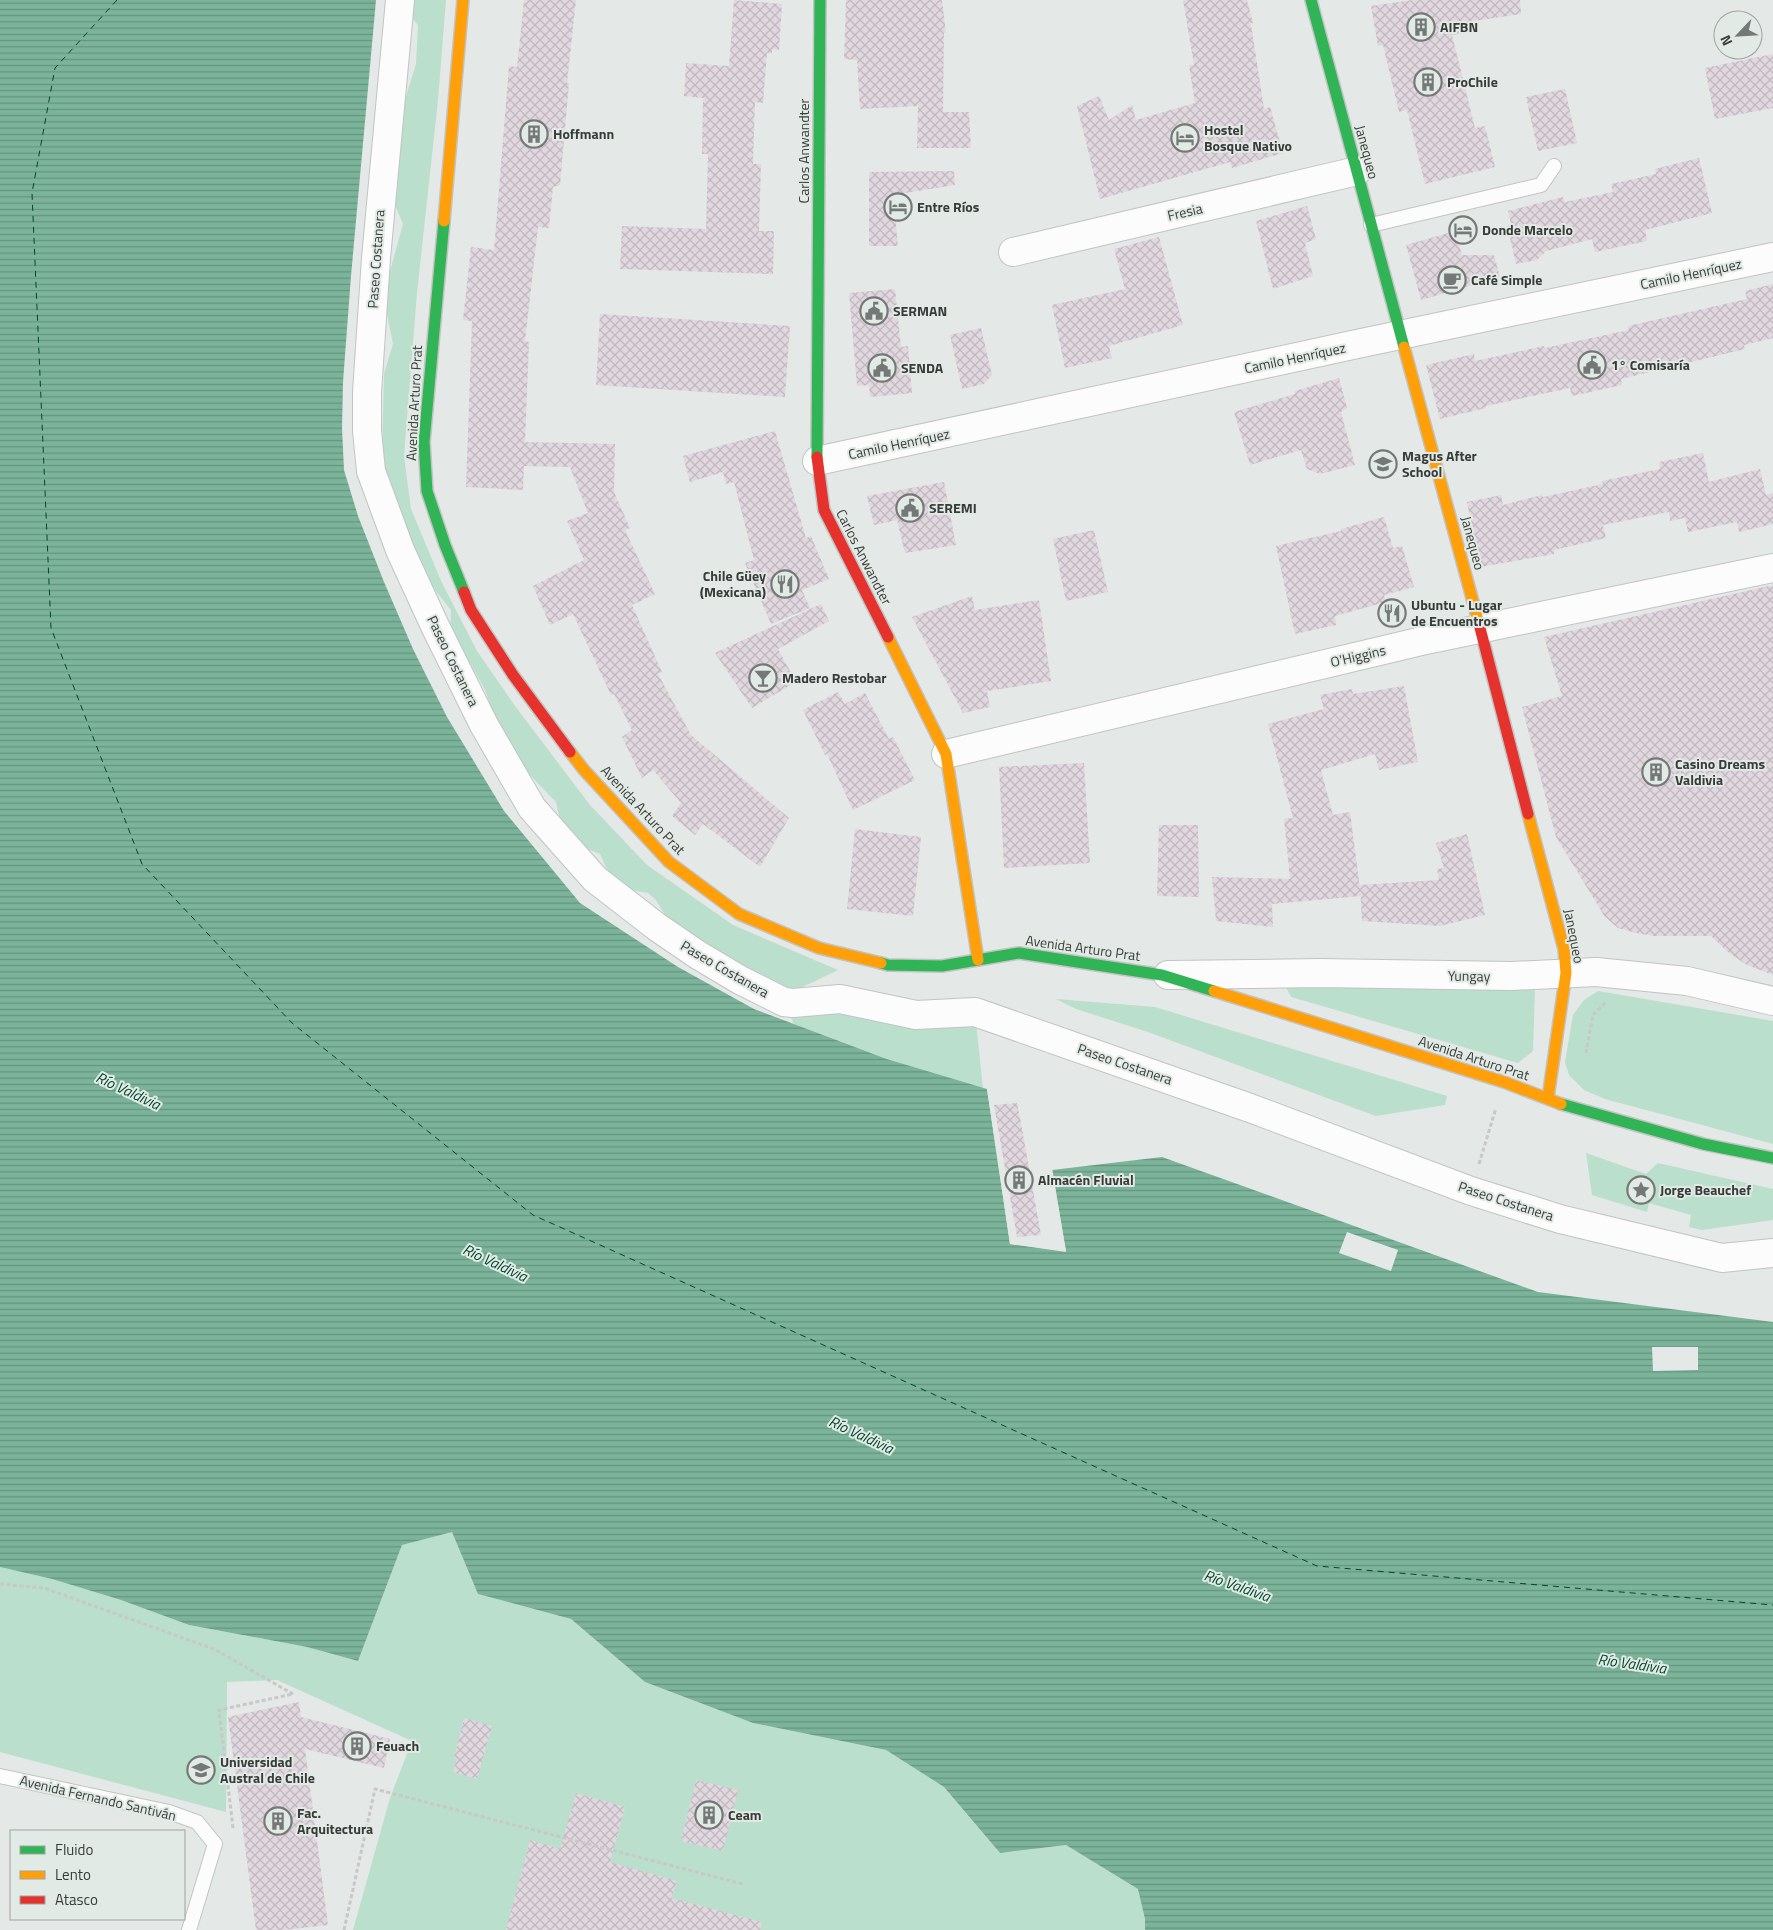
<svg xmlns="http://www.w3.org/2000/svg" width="1773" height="1930" viewBox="0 0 1773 1930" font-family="'Titillium Web',sans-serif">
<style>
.green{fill:#bbdfcd}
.water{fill:url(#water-rules)}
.pier{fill:#e4e8e6}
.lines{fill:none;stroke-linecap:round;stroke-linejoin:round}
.ferry{stroke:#00462f;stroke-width:1;stroke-dasharray:6 5;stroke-linecap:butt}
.building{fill:url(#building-cross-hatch)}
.lane-casing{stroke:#c1c4c3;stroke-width:16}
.street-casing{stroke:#c1c4c3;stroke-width:30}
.fast-casing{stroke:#c1c4c3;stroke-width:14}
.slow-casing{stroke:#c1c4c3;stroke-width:14}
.jam-casing{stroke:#c1c4c3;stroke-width:14}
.path{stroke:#c7c8c7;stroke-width:3;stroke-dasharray:4 2.5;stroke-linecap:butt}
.lane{stroke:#fbfcfb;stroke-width:14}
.street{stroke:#fbfcfb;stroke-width:28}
.fast{stroke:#30b455;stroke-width:11}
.slow{stroke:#ff9f0a;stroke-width:11}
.jam{stroke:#e5322d;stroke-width:11}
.labels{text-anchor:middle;stroke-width:4;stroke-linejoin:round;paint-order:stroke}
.poi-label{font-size:14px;font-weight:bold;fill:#383b39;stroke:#e2eae5;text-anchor:start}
.street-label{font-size:14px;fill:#383b39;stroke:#e2eae5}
.water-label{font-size:15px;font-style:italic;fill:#00462f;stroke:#e2eae5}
</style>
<defs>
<pattern id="water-rules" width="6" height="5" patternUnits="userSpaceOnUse" patternTransform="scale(1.25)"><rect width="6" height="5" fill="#7bb49b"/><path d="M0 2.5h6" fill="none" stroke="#66947f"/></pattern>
<pattern id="building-cross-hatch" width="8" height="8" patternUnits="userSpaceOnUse" patternTransform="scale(1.25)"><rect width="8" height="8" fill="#e1d7df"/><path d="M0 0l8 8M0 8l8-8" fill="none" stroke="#c2b9c0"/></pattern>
</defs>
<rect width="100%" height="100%" fill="#e4e8e6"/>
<path class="green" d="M 409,0 L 446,0 L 438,100 L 417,293 L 404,456 L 411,509 L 441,581 L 477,651 L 515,706 L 590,805 L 647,865 L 733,925 L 838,970 L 790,993 L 725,956 L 668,920 L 656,900 L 648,893 L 625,889 L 610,876 L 600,854 L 578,845 L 562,829 L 556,802 L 512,756 L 502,737 L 485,690 L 468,659 L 450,635 L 451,610 L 425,578 L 383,473 L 382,454 L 384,374 L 393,344 L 387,314 L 386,286 L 403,224 L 395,205 L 404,103 L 416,64 L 418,25 L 408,14 Z
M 1296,981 L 1535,989 L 1533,1051 L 1518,1063 L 1291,997 L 1286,987 Z
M 1598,991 L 1773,1021 L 1773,1144 L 1605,1099 L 1584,1090 L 1569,1075 L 1565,1062 L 1573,1015 L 1584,1000 Z
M 1056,999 L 1155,1007 L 1447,1096 L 1445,1105 L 1376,1116 L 1148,1032 L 1076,1009 Z
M 846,1007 L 976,1022 L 983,1089 L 888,1059 L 794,1024 L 788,1012 Z
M 1586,1153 L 1646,1174 L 1658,1163 L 1773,1189 L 1773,1220 L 1702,1230 L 1689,1227 L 1691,1215 L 1649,1203 L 1647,1212 L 1592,1195 Z
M 452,1531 L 479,1594 L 571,1619 L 645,1682 L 753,1723 L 886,1750 L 944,1787 L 1000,1853 L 1066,1845 L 1139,1889 L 1145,1919 L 1145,1930 L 353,1930 L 390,1798 L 412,1741 L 277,1680 L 227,1682 L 226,1812 L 0,1752 L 0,1567 L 52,1579 L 121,1600 L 189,1625 L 307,1647 L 358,1661 L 402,1545 Z"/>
<path class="water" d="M 0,0 L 376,0 L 351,276 L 343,382 L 342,428 L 344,470 L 358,516 L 384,582 L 413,649 L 447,717 L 504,811 L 580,903 L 678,967 L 754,1009 L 887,1059 L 987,1089 L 1010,1244 L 1066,1251 L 1052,1170 L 1162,1157 L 1538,1292 L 1773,1322 L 1773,1930 L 1145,1930 L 1145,1919 L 1138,1889 L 1066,1845 L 1000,1853 L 944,1787 L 886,1750 L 753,1723 L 645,1682 L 571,1619 L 478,1594 L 452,1532 L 402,1545 L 358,1661 L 307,1647 L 189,1625 L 121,1600 L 52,1579 L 0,1567 Z"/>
<path class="pier" d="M 987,1089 L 989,1089 L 1012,1241 L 1063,1249 L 1050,1171 L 1052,1168 L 1066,1252 L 1010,1244 Z
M 1347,1232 L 1398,1250 L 1391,1271 L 1339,1253 Z
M 1652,1347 L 1698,1347 L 1698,1370 L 1653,1371 Z"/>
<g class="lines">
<path class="ferry" d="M 117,0 L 55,68 L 32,193 L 51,628 L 142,864 L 292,1023 L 533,1215 L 1317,1566 L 1773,1605"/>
</g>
<path class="building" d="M 524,0 L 576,0 L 567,83 L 569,83 L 560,185 L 553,187 L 549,228 L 538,227 L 525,341 L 529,342 L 525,442 L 615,444 L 614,492 L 630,528 L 625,530 L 655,594 L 632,605 L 662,672 L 658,674 L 691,735 L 789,818 L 760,867 L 703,824 L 695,835 L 672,816 L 681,803 L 653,770 L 642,778 L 622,737 L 632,730 L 614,694 L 611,695 L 573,614 L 550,625 L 533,586 L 584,560 L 567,521 L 588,513 L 570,467 L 524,466 L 523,490 L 466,487 L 472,321 L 463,320 L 471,247 L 494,250 L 509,66 L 517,67 Z
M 734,0 L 782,4 L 779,50 L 772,49 L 772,53 L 767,53 L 763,103 L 755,102 L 753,164 L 761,164 L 759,231 L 774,231 L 773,274 L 620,269 L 622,226 L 706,229 L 708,154 L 702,154 L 703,98 L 684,96 L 686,63 L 729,66 Z
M 846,0 L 942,0 L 946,33 L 944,33 L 943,112 L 969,112 L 971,148 L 917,148 L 918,106 L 860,109 L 857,60 L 844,59 Z
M 1183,0 L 1247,0 L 1253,23 L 1251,24 L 1264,109 L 1270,107 L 1283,153 L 1232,168 L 1230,162 L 1100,199 L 1077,106 L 1099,96 L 1109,120 L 1132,105 L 1136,120 L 1195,103 L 1189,65 L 1194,65 Z
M 1412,0 L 1520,0 L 1521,14 L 1467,22 L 1469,32 L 1452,35 L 1475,128 L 1485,126 L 1495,167 L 1425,184 L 1407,110 L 1399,112 L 1383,45 L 1378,46 L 1371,6 Z
M 1773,54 L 1773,108 L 1715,119 L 1705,68 Z
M 1565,89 L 1577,143 L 1538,151 L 1526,97 Z
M 1699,158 L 1712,213 L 1645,230 L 1647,241 L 1595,252 L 1592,239 L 1546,251 L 1537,260 L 1516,264 L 1507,225 L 1511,224 L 1508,211 L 1563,197 L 1565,202 L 1613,192 L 1611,184 L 1656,174 L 1655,169 Z
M 954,171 L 955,185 L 893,195 L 898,246 L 869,246 L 869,172 Z
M 1307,206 L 1316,239 L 1305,243 L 1313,276 L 1273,289 L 1256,221 Z
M 1455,231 L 1462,255 L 1494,255 L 1500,277 L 1421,300 L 1406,245 Z
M 1159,237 L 1183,325 L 1109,346 L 1112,358 L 1065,368 L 1052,305 L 1125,289 L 1114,249 Z
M 1773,284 L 1773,338 L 1744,345 L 1745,349 L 1621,379 L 1622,385 L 1572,396 L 1570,388 L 1486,406 L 1486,408 L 1440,419 L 1426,365 L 1474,354 L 1475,361 L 1544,346 L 1545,348 L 1629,330 L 1628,326 L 1747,299 L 1745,291 Z
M 895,289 L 901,347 L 908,346 L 912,393 L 870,397 L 869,385 L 857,386 L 849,293 Z
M 600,314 L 790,326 L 785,397 L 596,385 Z
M 981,328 L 992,375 L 984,384 L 962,389 L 950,335 Z
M 1339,378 L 1347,408 L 1341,412 L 1355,465 L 1320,474 L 1307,469 L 1301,450 L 1250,465 L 1234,412 L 1295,394 L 1295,391 Z
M 775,431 L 806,538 L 811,536 L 829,579 L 802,590 L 810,608 L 771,624 L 745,563 L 754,560 L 734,482 L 726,484 L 723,472 L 690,482 L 683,456 Z
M 1703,453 L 1709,482 L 1760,469 L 1766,495 L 1773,493 L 1773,524 L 1739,532 L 1737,522 L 1688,532 L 1685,518 L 1670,521 L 1669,512 L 1603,525 L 1606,538 L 1554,550 L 1554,554 L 1480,567 L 1467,502 L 1501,495 L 1503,505 L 1542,495 L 1543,497 L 1603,484 L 1602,481 L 1660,469 L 1659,462 Z
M 944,482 L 956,545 L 905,553 L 897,520 L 874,525 L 867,496 Z
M 1384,517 L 1393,548 L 1402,546 L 1414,587 L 1384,595 L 1386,602 L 1335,616 L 1336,625 L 1295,634 L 1276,546 L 1341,531 L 1341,529 Z
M 1094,530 L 1108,592 L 1066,601 L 1053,539 Z
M 1773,585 L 1773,975 L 1747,965 L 1729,953 L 1711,936 L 1654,936 L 1636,933 L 1618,928 L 1605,917 L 1556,837 L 1522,707 L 1562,696 L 1544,637 Z
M 972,596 L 975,610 L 1039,600 L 1051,681 L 987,691 L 990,707 L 963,713 L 912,617 Z
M 821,604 L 829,621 L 778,649 L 796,682 L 752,708 L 715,653 Z
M 1404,686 L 1418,762 L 1379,770 L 1375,754 L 1321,770 L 1333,815 L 1350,812 L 1361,896 L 1272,904 L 1273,927 L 1216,921 L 1212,877 L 1290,879 L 1284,819 L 1293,818 L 1268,724 L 1324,709 L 1320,695 L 1352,689 L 1353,694 Z
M 838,692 L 845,704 L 865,693 L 889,739 L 893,737 L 915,780 L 853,810 L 827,754 L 825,755 L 803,710 Z
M 1084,763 L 1090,863 L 1004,868 L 999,767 Z
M 1159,825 L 1198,825 L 1199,897 L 1157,896 Z
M 855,829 L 921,837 L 913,916 L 847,909 Z
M 1467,834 L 1485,915 L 1440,926 L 1362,921 L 1360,885 L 1439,880 L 1437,869 L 1444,868 L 1436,843 Z
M 1017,1103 L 1021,1123 L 1041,1235 L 1017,1237 L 994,1105 Z
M 299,1702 L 301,1717 L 390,1739 L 384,1768 L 305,1749 L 328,1925 L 285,1930 L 256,1930 L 228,1717 Z
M 464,1718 L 492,1726 L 477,1779 L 453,1772 L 457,1759 L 454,1758 Z
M 696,1780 L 738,1790 L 723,1851 L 681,1841 Z
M 576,1793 L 625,1807 L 610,1862 L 677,1881 L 671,1898 L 762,1922 L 760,1930 L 506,1930 L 530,1840 L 560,1849 Z"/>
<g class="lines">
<g class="lane-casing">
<path id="lane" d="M 1371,225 L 1541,185 L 1554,166
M 0,1776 L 169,1812 L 197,1822 L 215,1844 L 189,1930"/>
</g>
<g class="street-casing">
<path id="street" d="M 400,0 L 376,258 L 367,392 L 367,431 L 371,471 L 400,550 L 435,626 L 484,725 L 532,808 L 595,879 L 657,927 L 698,955 L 740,980 L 784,1002 L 793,1003 L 840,999 L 916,1015 L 975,1012 L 1250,1108 L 1471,1191 L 1560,1219 L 1722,1258 L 1773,1253
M 1013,252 L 1357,171
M 817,461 L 1357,344 L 1773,257
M 946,754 L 1426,640 L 1773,568
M 1168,975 L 1320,973 L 1512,976 L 1596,972 L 1687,981 L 1773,1001"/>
</g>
<g class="fast-casing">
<path id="fast" d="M 1311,0 L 1404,347
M 444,221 L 424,442 L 427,491 L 445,545 L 464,592
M 817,457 L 820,0
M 881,963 L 888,965 L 942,966 L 1019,953 L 1162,975 L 1214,991
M 1561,1104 L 1703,1144 L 1773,1158"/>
</g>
<g class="slow-casing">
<path id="slow" d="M 444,221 L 463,0
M 1404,347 L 1479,624
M 888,637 L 946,754 L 978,960
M 570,752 L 584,770 L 669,862 L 739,914 L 819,948 L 881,963
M 1528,814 L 1564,949 L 1566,973 L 1548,1098
M 1214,991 L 1504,1082 L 1561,1104"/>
</g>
<g class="jam-casing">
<path id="jam" d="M 817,457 L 824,510 L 888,637
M 464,592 L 471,610 L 513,675 L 570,752
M 1479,624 L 1528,814"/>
</g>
<path class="path" d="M 1586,1053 L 1593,1015 L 1607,1001
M 1479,1164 L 1496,1108
M 0,1584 L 44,1588 L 214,1649 L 293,1694
M 233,1828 L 219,1710 L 293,1694
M 344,1930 L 375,1789 L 743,1884"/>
<use href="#lane" class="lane"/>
<use href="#street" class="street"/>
<use href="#fast" class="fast"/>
<use href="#slow" class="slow"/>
<use href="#jam" class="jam"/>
</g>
<defs>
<g id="building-ring" transform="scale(1.4375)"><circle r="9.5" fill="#e2eae5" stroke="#747876" stroke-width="1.5"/><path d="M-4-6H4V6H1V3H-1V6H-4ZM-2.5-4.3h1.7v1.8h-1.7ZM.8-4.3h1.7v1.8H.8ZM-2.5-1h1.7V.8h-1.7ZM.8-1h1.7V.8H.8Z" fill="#747876"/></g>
<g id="hotel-ring" transform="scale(1.4375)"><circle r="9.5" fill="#e2eae5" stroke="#747876" stroke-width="1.5"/><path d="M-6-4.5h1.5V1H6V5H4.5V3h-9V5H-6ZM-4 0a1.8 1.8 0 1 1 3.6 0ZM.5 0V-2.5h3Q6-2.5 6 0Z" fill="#747876"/></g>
<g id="cafe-ring" transform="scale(1.4375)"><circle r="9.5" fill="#e2eae5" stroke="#747876" stroke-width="1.5"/><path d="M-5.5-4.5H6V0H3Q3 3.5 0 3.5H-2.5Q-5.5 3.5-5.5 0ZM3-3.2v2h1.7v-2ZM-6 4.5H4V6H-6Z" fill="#747876"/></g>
<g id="civic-ring" transform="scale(1.4375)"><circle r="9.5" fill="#e2eae5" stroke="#747876" stroke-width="1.5"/><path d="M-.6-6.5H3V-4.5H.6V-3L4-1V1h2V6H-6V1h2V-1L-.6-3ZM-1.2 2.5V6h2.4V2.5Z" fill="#747876"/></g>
<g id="school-ring" transform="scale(1.4375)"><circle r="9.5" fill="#e2eae5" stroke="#747876" stroke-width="1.5"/><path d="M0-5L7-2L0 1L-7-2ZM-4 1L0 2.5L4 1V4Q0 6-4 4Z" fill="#747876"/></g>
<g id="restaurant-ring" transform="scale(1.4375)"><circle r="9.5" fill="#e2eae5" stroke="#747876" stroke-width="1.5"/><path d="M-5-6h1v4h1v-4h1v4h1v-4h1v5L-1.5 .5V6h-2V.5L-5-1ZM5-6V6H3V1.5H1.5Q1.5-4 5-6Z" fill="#747876"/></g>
<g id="bar-ring" transform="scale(1.4375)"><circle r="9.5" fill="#e2eae5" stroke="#747876" stroke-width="1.5"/><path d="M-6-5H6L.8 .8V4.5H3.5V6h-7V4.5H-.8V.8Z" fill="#747876"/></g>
<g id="sight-ring" transform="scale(1.4375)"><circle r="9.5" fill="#e2eae5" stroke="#747876" stroke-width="1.5"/><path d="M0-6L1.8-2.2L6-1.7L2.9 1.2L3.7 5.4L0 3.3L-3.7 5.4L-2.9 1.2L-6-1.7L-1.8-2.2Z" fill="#747876"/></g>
<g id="university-ring" transform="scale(1.4375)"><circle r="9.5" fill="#e2eae5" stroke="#747876" stroke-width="1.5"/><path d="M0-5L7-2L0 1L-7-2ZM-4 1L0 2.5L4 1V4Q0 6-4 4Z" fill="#747876"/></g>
</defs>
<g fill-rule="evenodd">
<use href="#building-ring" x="1421" y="27"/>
<use href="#building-ring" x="1428" y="82"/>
<use href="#building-ring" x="534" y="134"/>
<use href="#hotel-ring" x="1185" y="138"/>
<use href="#hotel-ring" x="898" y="207"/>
<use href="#hotel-ring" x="1463" y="230"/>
<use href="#cafe-ring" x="1452" y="280"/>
<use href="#civic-ring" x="874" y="311"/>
<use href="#civic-ring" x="1592" y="365"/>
<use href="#civic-ring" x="882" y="368"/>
<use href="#school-ring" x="1383" y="464"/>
<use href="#civic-ring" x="910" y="508"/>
<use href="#restaurant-ring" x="785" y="584"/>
<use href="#restaurant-ring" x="1392" y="613"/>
<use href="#bar-ring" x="763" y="678"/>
<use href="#building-ring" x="1656" y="772"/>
<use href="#building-ring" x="1019" y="1180"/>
<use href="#sight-ring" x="1641" y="1190"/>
<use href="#building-ring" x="357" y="1746"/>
<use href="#university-ring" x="201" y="1770"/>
<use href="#building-ring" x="709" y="1815"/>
<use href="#building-ring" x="278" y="1821"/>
</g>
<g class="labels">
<g class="poi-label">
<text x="1440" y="32">AIFBN</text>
<text x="1447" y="87">ProChile</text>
<text x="1204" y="135">Hostel<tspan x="1204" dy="16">Bosque Nativo</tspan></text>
<text x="553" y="139">Hoffmann</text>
<text x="917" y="212">Entre Ríos</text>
<text x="1482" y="235">Donde Marcelo</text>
<text x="1471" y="285">Café Simple</text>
<text x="893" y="316">SERMAN</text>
<text x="1611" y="370">1° Comisaría</text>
<text x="901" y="373">SENDA</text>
<text x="1402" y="461">Magus After<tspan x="1402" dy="16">School</tspan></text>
<text x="929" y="513">SEREMI</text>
<text x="766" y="581" text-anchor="end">Chile Güey<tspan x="766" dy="16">(Mexicana)</tspan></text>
<text x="1411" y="610">Ubuntu - Lugar<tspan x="1411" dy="16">de Encuentros</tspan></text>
<text x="782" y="683">Madero Restobar</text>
<text x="1675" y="769">Casino Dreams<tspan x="1675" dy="16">Valdivia</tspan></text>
<text x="1038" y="1185">Almacén Fluvial</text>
<text x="1660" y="1195">Jorge Beauchef</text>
<text x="376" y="1751">Feuach</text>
<text x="220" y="1767">Universidad<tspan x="220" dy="16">Austral de Chile</tspan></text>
<text x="297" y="1818">Fac.<tspan x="297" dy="16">Arquitectura</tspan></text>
<text x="728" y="1820">Ceam</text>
</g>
<g class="street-label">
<text transform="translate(804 151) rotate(-90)" y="5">Carlos Anwandter</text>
<text transform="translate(1367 152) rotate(75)" y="5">Janequeo</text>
<text transform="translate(1185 212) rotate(-13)" y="5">Fresia</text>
<text transform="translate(376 259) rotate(-86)" y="5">Paseo Costanera</text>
<text transform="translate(1691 274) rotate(-12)" y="5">Camilo Henríquez</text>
<text transform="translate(1295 358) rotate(-12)" y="5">Camilo Henríquez</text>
<text transform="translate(414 403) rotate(-87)" y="5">Avenida Arturo Prat</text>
<text transform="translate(899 444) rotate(-12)" y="5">Camilo Henríquez</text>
<text transform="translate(1473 543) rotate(75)" y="5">Janequeo</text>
<text transform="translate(864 557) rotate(63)" y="5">Carlos Anwandter</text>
<text transform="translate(1358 656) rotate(-13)" y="5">O'Higgins</text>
<text transform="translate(453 661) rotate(64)" y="5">Paseo Costanera</text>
<text transform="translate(643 810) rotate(47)" y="5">Avenida Arturo Prat</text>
<text transform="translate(1574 936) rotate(79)" y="5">Janequeo</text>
<text transform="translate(1083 948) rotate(8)" y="5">Avenida Arturo Prat</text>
<text transform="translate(725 969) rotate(30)" y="5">Paseo Costanera</text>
<text transform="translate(1469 976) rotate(1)" y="5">Yungay</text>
<text transform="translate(1474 1058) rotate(18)" y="5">Avenida Arturo Prat</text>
<text transform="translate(1125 1064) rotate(19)" y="5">Paseo Costanera</text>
<text transform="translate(1506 1201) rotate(18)" y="5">Paseo Costanera</text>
<text transform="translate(98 1798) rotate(13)" y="5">Avenida Fernando Santiván</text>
</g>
<g class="water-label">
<text transform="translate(128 1091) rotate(25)" y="5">Río Valdivia</text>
<text transform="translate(495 1263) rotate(25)" y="5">Río Valdivia</text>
<text transform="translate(861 1435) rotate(25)" y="5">Río Valdivia</text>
<text transform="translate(1237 1586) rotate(19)" y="5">Río Valdivia</text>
<text transform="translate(1632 1664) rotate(8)" y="5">Río Valdivia</text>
</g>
</g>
<rect x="10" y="1830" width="175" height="90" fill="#e2eae5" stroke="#9ea4a0"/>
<rect x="20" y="1846" width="25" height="8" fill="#30b455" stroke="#9ea4a0"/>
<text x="55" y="1855" font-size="15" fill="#383b39">Fluido</text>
<rect x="20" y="1871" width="25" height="8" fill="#ff9f0a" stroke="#9ea4a0"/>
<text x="55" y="1880" font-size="15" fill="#383b39">Lento</text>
<rect x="20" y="1896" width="25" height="8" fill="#e5322d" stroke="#9ea4a0"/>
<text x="55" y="1905" font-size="15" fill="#383b39">Atasco</text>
<g transform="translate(1738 35) rotate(245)"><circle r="24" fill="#e2eae5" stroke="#9ea4a0"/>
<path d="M0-4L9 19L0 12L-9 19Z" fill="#747876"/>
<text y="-8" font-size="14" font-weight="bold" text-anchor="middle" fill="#383b39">N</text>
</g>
</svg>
